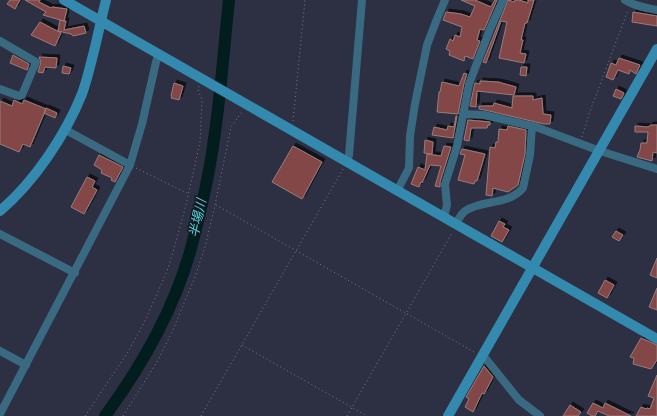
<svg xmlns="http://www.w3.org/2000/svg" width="657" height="416" viewBox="0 0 657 416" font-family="'Noto Sans','Noto Sans JP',sans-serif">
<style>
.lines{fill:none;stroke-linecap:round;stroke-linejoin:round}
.river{stroke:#011d1e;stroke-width:12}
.building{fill:#844647;stroke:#987d7c;filter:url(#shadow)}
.path{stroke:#777b8a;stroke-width:1;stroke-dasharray:1 3;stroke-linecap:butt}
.street{stroke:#396a82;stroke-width:8}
.secondary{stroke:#3489af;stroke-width:10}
.labels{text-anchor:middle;stroke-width:3;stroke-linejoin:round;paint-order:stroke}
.water-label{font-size:13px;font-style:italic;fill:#51d7dc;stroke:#161821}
</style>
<defs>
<filter id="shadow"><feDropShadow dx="3" dy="-3" stdDeviation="0" flood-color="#0009"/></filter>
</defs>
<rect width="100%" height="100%" fill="#2c3042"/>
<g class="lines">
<path class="river" d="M 105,416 C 141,367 173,311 190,252 C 200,215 209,177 214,139 C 221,93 224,46 229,0"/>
</g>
<path class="building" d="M 10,0 L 20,0 L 15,9 L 7,4 Z
M 25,0 L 40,0 L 39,2 L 51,8 L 52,7 L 67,9 L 64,21 L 66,21 L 64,30 L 84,26 L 86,33 L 73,36 L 71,34 L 58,31 L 60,20 L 64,21 L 43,15 L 46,12 Z
M 461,0 L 475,0 L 491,7 L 495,0 L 497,0 L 484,30 L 480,29 L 477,40 L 480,41 L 473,59 L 465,56 L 464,61 L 449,55 L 450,51 L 446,49 L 450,39 L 453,41 L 455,35 L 460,37 L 462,27 L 443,20 L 446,12 L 461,14 L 470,17 L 475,6 Z
M 508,0 L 514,2 L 515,0 L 519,0 L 528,3 L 528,0 L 534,0 L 527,23 L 525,23 L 521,40 L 523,40 L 520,53 L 526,54 L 524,63 L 499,58 L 507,22 L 501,21 L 486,63 L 483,62 Z
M 633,12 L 657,16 L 657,26 L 632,22 Z
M 40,22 L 61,33 L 55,46 L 31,35 Z
M 13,55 L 29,64 L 27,70 L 10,63 Z
M 39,57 L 57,58 L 56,68 L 45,67 L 43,73 L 38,72 L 41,62 Z
M 619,58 L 640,65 L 636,74 L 630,70 L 629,74 L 618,70 L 613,80 L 606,77 L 611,63 L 616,65 Z
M 63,66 L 71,68 L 69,74 L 62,73 Z
M 521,67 L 527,67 L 526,76 L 520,75 Z
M 464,73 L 467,74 L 464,83 L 458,114 L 437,112 L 439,92 L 440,92 L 442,82 L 459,86 Z
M 480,81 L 498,82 L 516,87 L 514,95 L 477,91 L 476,107 L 470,106 L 475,83 L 480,84 Z
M 174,83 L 183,86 L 179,100 L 171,98 L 172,96 L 171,96 Z
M 616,89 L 624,93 L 621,99 L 613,96 Z
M 513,96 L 533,96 L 533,100 L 542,98 L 543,114 L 551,115 L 550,124 L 544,124 L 485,110 L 479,109 L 479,106 L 493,106 L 494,103 L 512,108 Z
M 14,100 L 22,104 L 24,100 L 46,109 L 30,147 L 23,144 L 19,152 L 0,144 L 0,101 L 12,106 Z
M 46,108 L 57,113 L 55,118 L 44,113 Z
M 456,116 L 457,116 L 453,138 L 432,135 L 434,127 L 447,130 L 448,126 L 454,127 Z
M 468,120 L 490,122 L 490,125 L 488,125 L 487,128 L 471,128 L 469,141 L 464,140 Z
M 651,125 L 657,125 L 657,153 L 653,152 L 652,161 L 637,157 L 640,150 L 641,143 L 647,143 L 648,132 L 635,132 L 635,126 L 648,127 Z
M 508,126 L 526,130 L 525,154 L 518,185 L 508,192 L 493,188 L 492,196 L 486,195 L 490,147 L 495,148 L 496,142 L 498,142 L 499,129 L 507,130 Z
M 425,140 L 433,142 L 432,154 L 424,153 Z
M 293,146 L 322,162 L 302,199 L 272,182 Z
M 444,146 L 451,147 L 440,182 L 440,187 L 435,186 L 441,166 L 430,165 L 422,183 L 421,182 L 419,187 L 411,184 L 418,167 L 425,170 L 427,154 L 441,156 Z
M 462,149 L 485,154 L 477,181 L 475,181 L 474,184 L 458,180 L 465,155 L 460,154 Z
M 99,155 L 123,167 L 115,182 L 111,180 L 112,178 L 101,173 L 102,170 L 94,165 Z
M 87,177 L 95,181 L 92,187 L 97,190 L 84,214 L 71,207 Z
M 499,221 L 505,224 L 503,227 L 509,230 L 502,242 L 491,236 Z
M 616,231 L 623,235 L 619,241 L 612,237 Z
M 657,258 L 657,278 L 650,275 Z
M 605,280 L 614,285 L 607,298 L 598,293 Z
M 657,288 L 657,310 L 649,307 Z
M 641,338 L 657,345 L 657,360 L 651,369 L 633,364 L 634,358 L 630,357 Z
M 484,366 L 493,377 L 484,394 L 482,393 L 473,412 L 465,407 L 469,399 L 466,397 Z
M 657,375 L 657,416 L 636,416 L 641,407 L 646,409 L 647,408 L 650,409 L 654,398 L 648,396 Z
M 593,403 L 603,408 L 605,403 L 631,416 L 609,416 L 598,411 L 595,416 L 592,416 L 587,413 Z
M 570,405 L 581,412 L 578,416 L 563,416 Z"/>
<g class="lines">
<path class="path" d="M 293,121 L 305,0
M 582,137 L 589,114 L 628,10
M 136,168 L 187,193
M 216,205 L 474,352
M 242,345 L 367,416
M 85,416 L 128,352 L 144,323 L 167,271 L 174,249 L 186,205 L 200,142 L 202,100 L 198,90 L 199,86
M 123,416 L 157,362 L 172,332 L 195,277 L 205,247 L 215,205 L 231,127 L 242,112
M 201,416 L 343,169
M 347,416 L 452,233"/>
<path class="street" d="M 625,0 C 634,6 646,8 657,10
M 0,41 L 36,62 L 22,95 L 19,96 L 0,89
M 463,114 L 484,115 L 536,127 L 600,151 L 657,169
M 64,129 L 130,165
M 347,162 L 349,155 L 362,0
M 397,191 L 409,168 L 410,136 L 415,104 L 427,45 L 437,19 L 445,0
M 444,217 L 447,205 L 445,184 L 457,146 L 469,84 L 490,29 L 503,0
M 456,224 C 458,220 461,214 465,211 C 483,199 508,206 523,188 L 530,155 L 532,126
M 0,234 L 75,273
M 0,351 L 26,365
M 482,356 L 486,359 L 519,400 L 540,416
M 0,414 L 130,165 L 142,124 L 156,62 L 159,54"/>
<path class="secondary" d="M 64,0 L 657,339
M 0,211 C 34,182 65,136 82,94 C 86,83 89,71 92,59 C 97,40 101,20 106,0
M 448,416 L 657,49"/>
</g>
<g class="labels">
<g class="water-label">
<text transform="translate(197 218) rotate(-78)" y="5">半場川</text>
</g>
</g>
</svg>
